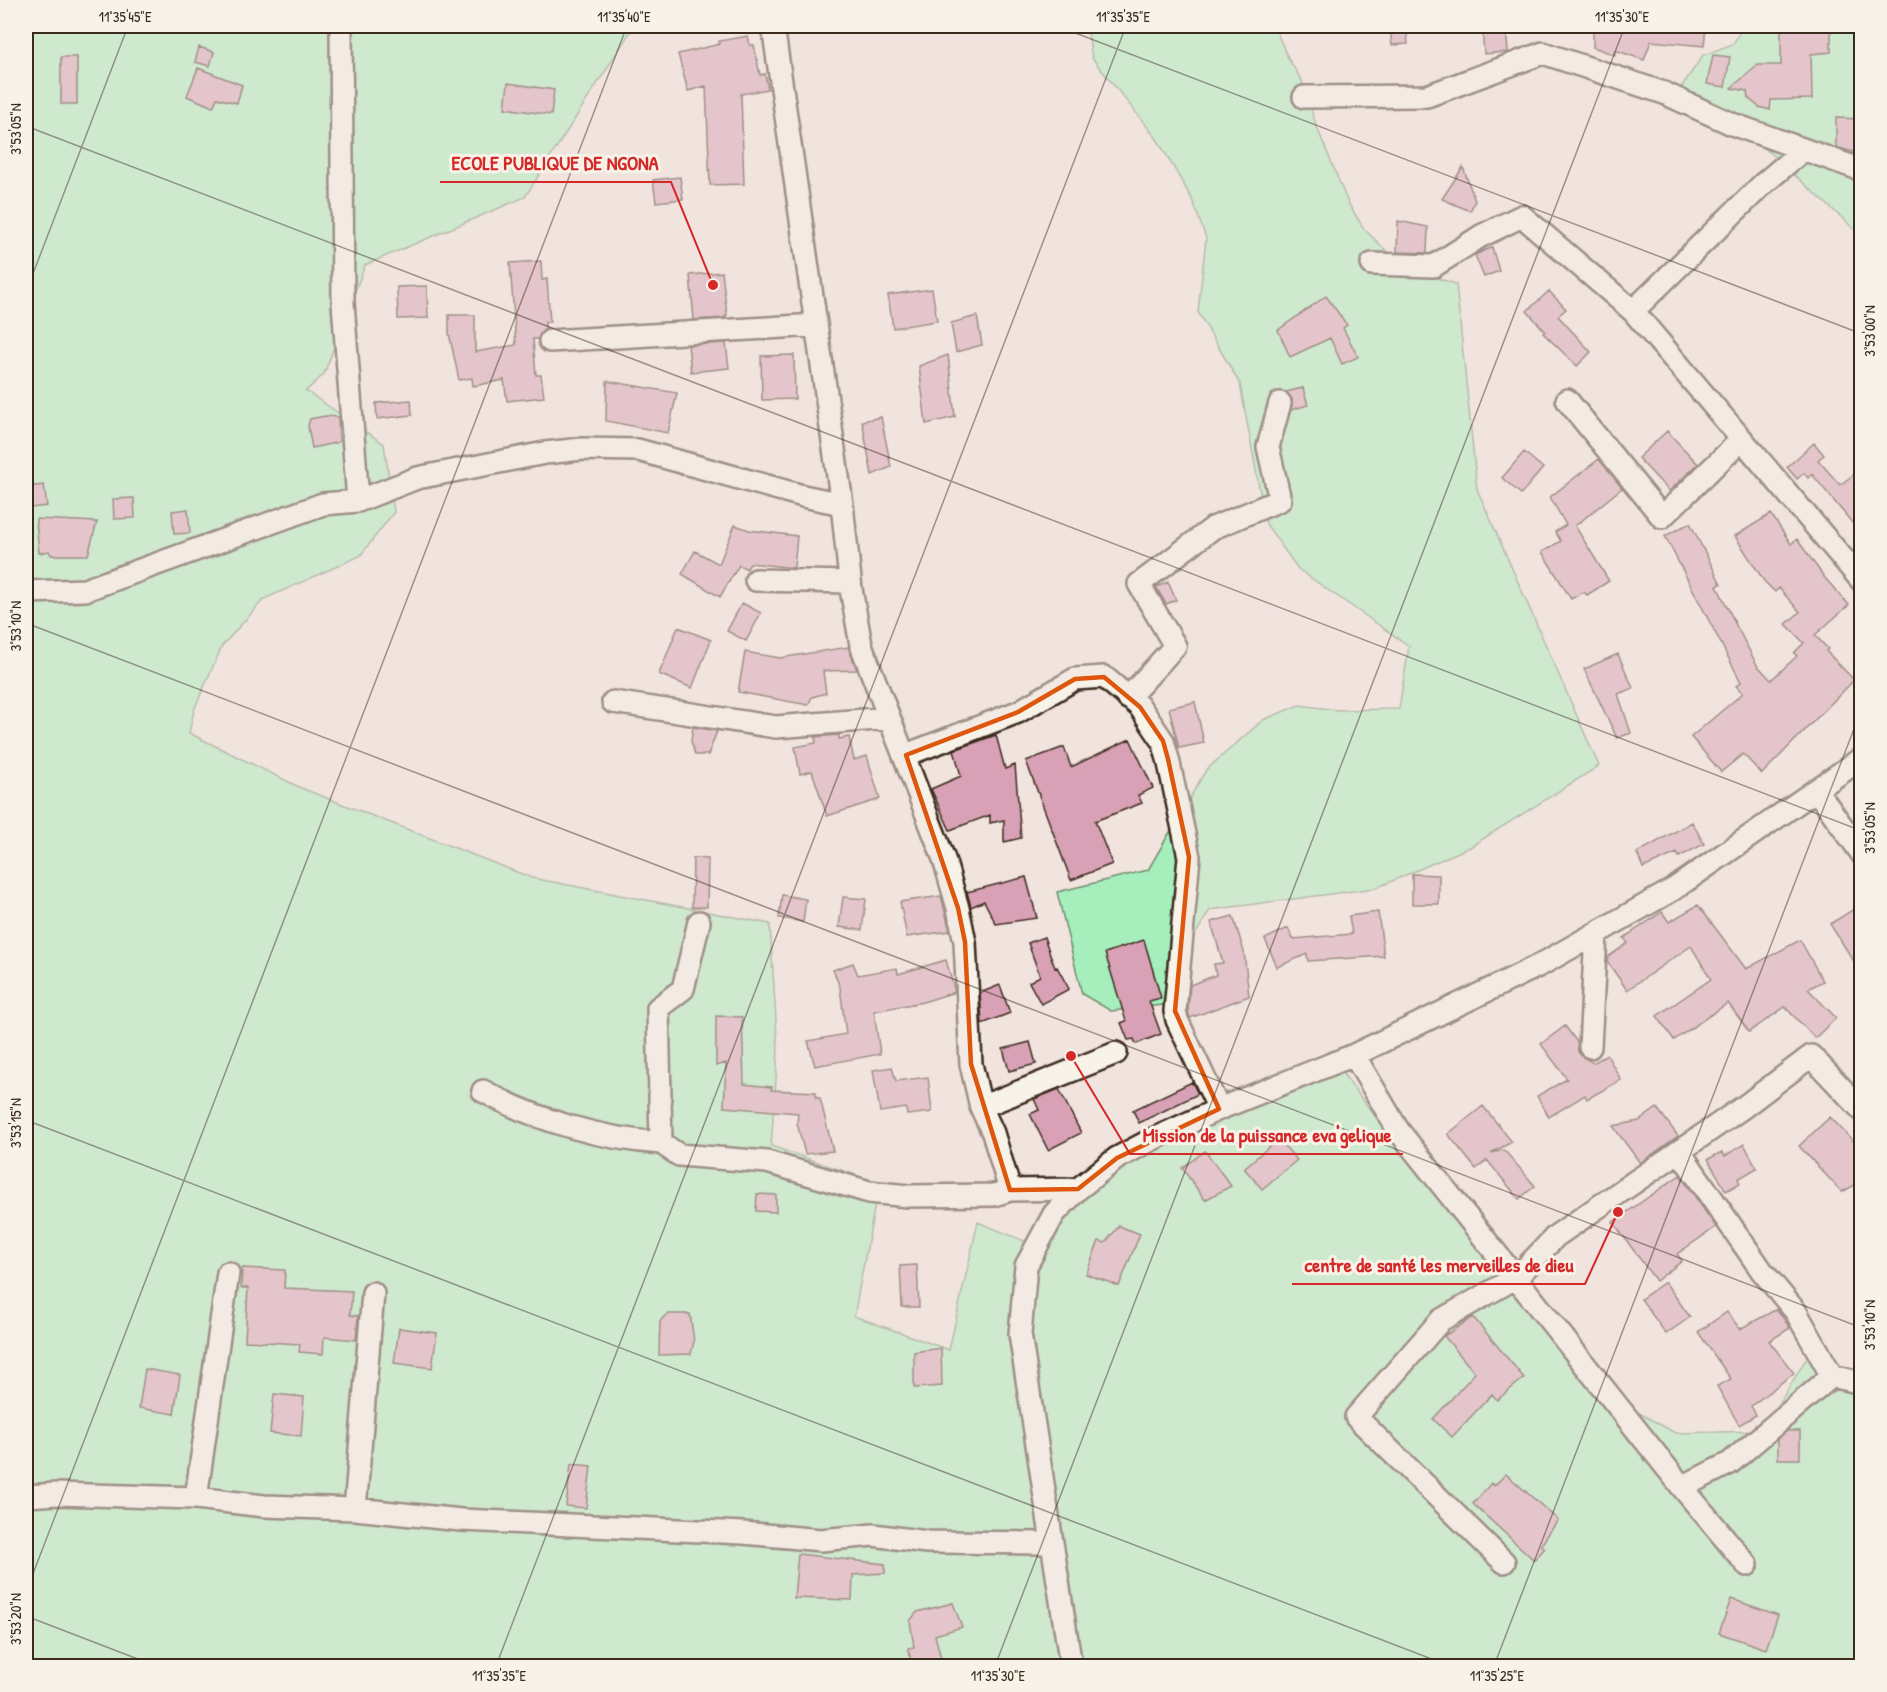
<svg xmlns="http://www.w3.org/2000/svg" width="1887" height="1692" viewBox="0 0 1887 1692" font-family="'Patrick Hand',sans-serif">
<style>
.green{fill:#a6efbc;stroke:#708c6d;stroke-width:1.5}
.building{fill:#d8a1b5;stroke:#3b2a1e;stroke-width:1.5}
.lines{fill:none;stroke-linecap:round;stroke-linejoin:round}
.minor-casing{stroke:#3b2a1e;stroke-width:26}
.minor{stroke:#f7f3e8;stroke-width:21}
.marked{fill:none;stroke:#df570d;stroke-width:4.5;stroke-linejoin:round}
.ticks{fill:none;stroke:#3b2a1e;stroke-width:1.5;stroke-opacity:0.45}
.leader{fill:none;stroke:#d62828;stroke-width:2}
.callout-dot{fill:#d62828;stroke:#f7f3e8;stroke-width:2}
.callout-label{font-size:20px;text-anchor:middle;font-weight:bold;fill:#d62828;stroke:#f7f3e8;stroke-width:6;stroke-linejoin:round;paint-order:stroke}
.neatline{fill:none;stroke:#3b2a1e;stroke-width:2}
.ticks-label{font-size:15px;text-anchor:middle;fill:#3b2a1e}
</style>
<rect width="100%" height="100%" fill="#f1e3de"/>
<filter id="ink" filterUnits="userSpaceOnUse"><feTurbulence type="fractalNoise" baseFrequency=".0167" numOctaves="2"/><feDisplacementMap in="SourceGraphic" scale="12" xChannelSelector="R" yChannelSelector="G"/><feConvolveMatrix kernelMatrix="1 2 1 2 8 2 1 2 1" color-interpolation-filters="sRGB"/></filter>
<g filter="url(#ink)">
<path class="green" d="M 26,26 L 634,26 L 525,197 L 365,265 L 324,374 L 306,391 L 384,444 L 394,512 L 360,556 L 264,599 L 222,646 L 194,710 L 189,733 L 301,788 L 532,878 L 770,924 L 778,1052 L 771,1146 L 879,1183 L 854,1316 L 949,1350 L 978,1222 L 1034,1245 L 1090,1171 L 1337,1066 L 1448,1212 L 1594,1388 L 1675,1433 L 1763,1431 L 1806,1359 L 1850,1373 L 1861,1384 L 1861,1666 L 26,1666 Z
M 1087,26 L 1274,26 L 1288,58 L 1302,81 L 1316,125 L 1348,203 L 1364,229 L 1404,268 L 1456,284 L 1477,489 L 1599,766 L 1470,847 L 1376,888 L 1210,910 L 1186,950 L 1162,1005 L 1111,1011 L 1082,994 L 1057,892 L 1148,870 L 1206,770 L 1263,720 L 1299,705 L 1337,710 L 1399,709 L 1409,646 L 1298,569 L 1266,524 L 1240,384 L 1198,312 L 1206,238 L 1192,199 L 1157,139 L 1092,58 Z
M 1743,26 L 1861,26 L 1861,235 L 1748,133 L 1676,95 L 1703,55 L 1733,44 Z"/>
<path class="building" d="M 1482,26 L 1506,26 L 1508,52 L 1484,54 Z
M 1593,26 L 1706,26 L 1704,46 L 1651,41 L 1644,60 L 1615,50 L 1615,55 L 1593,47 Z
M 1781,26 L 1831,26 L 1831,52 L 1811,54 L 1812,99 L 1771,100 L 1770,110 L 1759,107 L 1748,98 L 1747,91 L 1731,88 L 1758,65 L 1781,65 Z
M 1406,27 L 1408,44 L 1392,45 L 1390,29 Z
M 748,36 L 750,45 L 754,45 L 760,75 L 765,74 L 768,89 L 741,94 L 744,184 L 710,185 L 706,86 L 688,91 L 678,54 L 720,44 L 719,41 Z
M 199,47 L 214,52 L 210,66 L 195,62 Z
M 1713,55 L 1730,57 L 1725,87 L 1707,84 Z
M 61,57 L 77,57 L 77,104 L 61,104 Z
M 198,68 L 242,85 L 237,103 L 217,98 L 213,107 L 187,96 Z
M 508,83 L 554,90 L 551,115 L 505,108 Z
M 1836,118 L 1861,119 L 1860,154 L 1836,147 Z
M 1463,167 L 1475,201 L 1470,211 L 1442,199 Z
M 680,177 L 683,199 L 656,202 L 653,180 Z
M 1398,221 L 1428,227 L 1427,253 L 1397,252 Z
M 1492,247 L 1499,271 L 1484,277 L 1475,255 Z
M 541,261 L 542,280 L 547,279 L 550,322 L 545,322 L 545,329 L 538,339 L 533,339 L 536,375 L 541,375 L 544,397 L 507,401 L 504,380 L 473,386 L 472,378 L 459,380 L 449,333 L 449,315 L 475,315 L 475,352 L 516,345 L 510,263 Z
M 722,272 L 727,315 L 724,318 L 694,320 L 690,275 Z
M 427,286 L 428,318 L 398,319 L 397,287 Z
M 932,289 L 937,321 L 893,328 L 888,295 Z
M 1549,291 L 1566,309 L 1558,316 L 1591,352 L 1577,366 L 1543,333 L 1545,331 L 1527,311 Z
M 1326,296 L 1347,325 L 1343,328 L 1358,357 L 1342,364 L 1330,338 L 1290,357 L 1278,330 Z
M 977,316 L 982,345 L 956,352 L 951,323 Z
M 726,343 L 729,368 L 691,372 L 688,345 Z
M 794,355 L 795,399 L 762,400 L 761,356 Z
M 948,355 L 955,417 L 926,424 L 919,366 Z
M 607,381 L 677,393 L 668,433 L 606,421 Z
M 1303,388 L 1308,405 L 1291,410 L 1292,399 L 1286,392 Z
M 411,400 L 412,415 L 377,419 L 376,403 Z
M 325,416 L 338,417 L 339,442 L 312,448 L 308,426 L 310,419 Z
M 881,417 L 891,467 L 872,475 L 862,421 Z
M 1667,431 L 1698,464 L 1669,491 L 1638,458 Z
M 1814,443 L 1824,455 L 1818,460 L 1840,485 L 1862,468 L 1862,535 L 1812,474 L 1808,478 L 1804,473 L 1797,479 L 1787,467 Z
M 1524,452 L 1543,468 L 1521,494 L 1502,478 Z
M 1599,459 L 1622,488 L 1575,526 L 1609,581 L 1587,595 L 1584,592 L 1571,599 L 1542,552 L 1561,541 L 1555,532 L 1566,525 L 1550,497 Z
M 44,485 L 47,506 L 30,508 L 27,487 Z
M 134,498 L 135,518 L 114,519 L 113,499 Z
M 188,509 L 190,533 L 174,534 L 172,511 Z
M 1771,514 L 1791,544 L 1797,539 L 1824,577 L 1849,605 L 1815,635 L 1828,649 L 1826,651 L 1854,680 L 1762,774 L 1743,754 L 1721,772 L 1691,737 L 1743,693 L 1736,686 L 1741,682 L 1665,536 L 1690,523 L 1721,584 L 1717,586 L 1737,627 L 1757,665 L 1771,680 L 1797,656 L 1794,653 L 1804,643 L 1786,624 L 1800,612 L 1779,588 L 1775,592 L 1764,581 L 1735,536 Z
M 36,519 L 97,522 L 88,555 L 51,555 L 49,551 L 39,553 Z
M 735,525 L 749,530 L 797,536 L 794,568 L 750,563 L 747,569 L 739,565 L 720,597 L 682,574 L 695,551 L 719,564 Z
M 1168,582 L 1176,600 L 1166,604 L 1156,587 Z
M 742,603 L 761,613 L 746,641 L 727,631 Z
M 678,627 L 711,640 L 692,688 L 659,674 Z
M 848,647 L 857,670 L 823,671 L 826,693 L 812,697 L 808,705 L 738,692 L 745,652 L 780,658 Z
M 1618,654 L 1633,688 L 1618,694 L 1631,733 L 1617,738 L 1584,669 Z
M 1195,702 L 1204,743 L 1179,748 L 1169,708 Z
M 693,727 L 717,731 L 708,755 L 695,755 L 691,741 Z
M 839,735 L 839,739 L 849,737 L 854,760 L 867,756 L 880,799 L 827,816 L 812,771 L 800,774 L 795,747 L 816,743 L 815,737 Z
M 996,735 L 1005,769 L 1015,765 L 1021,838 L 1004,842 L 1004,820 L 990,823 L 990,815 L 950,830 L 931,789 L 961,776 L 954,750 Z
M 1130,739 L 1153,788 L 1138,795 L 1142,803 L 1095,821 L 1112,864 L 1071,880 L 1026,761 L 1064,747 L 1071,767 Z
M 1692,822 L 1704,844 L 1679,857 L 1677,853 L 1643,868 L 1637,853 Z
M 693,858 L 708,859 L 707,907 L 692,907 Z
M 1412,874 L 1439,875 L 1439,904 L 1412,904 Z
M 1026,877 L 1037,918 L 996,924 L 984,901 L 971,907 L 967,892 Z
M 782,895 L 806,899 L 803,922 L 779,918 Z
M 941,896 L 950,931 L 907,937 L 900,902 Z
M 843,897 L 866,899 L 862,930 L 839,927 Z
M 1862,904 L 1862,974 L 1830,924 Z
M 1698,905 L 1746,969 L 1800,940 L 1823,981 L 1808,989 L 1836,1018 L 1815,1038 L 1785,1007 L 1749,1032 L 1728,1003 L 1674,1040 L 1657,1016 L 1711,979 L 1691,946 L 1627,990 L 1607,961 L 1608,957 L 1628,943 L 1624,938 L 1662,912 L 1669,922 Z
M 1378,912 L 1384,956 L 1308,961 L 1307,954 L 1277,967 L 1265,939 L 1288,928 L 1293,939 L 1352,934 L 1349,916 Z
M 1233,916 L 1244,952 L 1249,996 L 1190,1018 L 1188,1010 L 1190,985 L 1216,975 L 1214,964 L 1223,963 L 1211,922 Z
M 1044,937 L 1055,968 L 1057,967 L 1069,989 L 1041,1004 L 1029,982 L 1040,976 L 1028,943 Z
M 1144,940 L 1161,998 L 1149,1001 L 1161,1034 L 1136,1044 L 1134,1039 L 1128,1040 L 1121,1023 L 1126,1021 L 1105,953 Z
M 946,960 L 955,992 L 923,1002 L 874,1011 L 880,1054 L 815,1066 L 808,1041 L 846,1034 L 840,987 L 833,970 L 853,963 L 858,975 L 897,968 L 898,974 Z
M 1000,985 L 1010,1013 L 982,1024 L 980,993 Z
M 716,1016 L 742,1017 L 744,1084 L 772,1087 L 771,1090 L 816,1092 L 816,1098 L 820,1098 L 833,1151 L 805,1154 L 797,1123 L 798,1113 L 724,1107 L 726,1063 L 716,1066 Z
M 1565,1026 L 1577,1042 L 1578,1052 L 1583,1057 L 1593,1063 L 1607,1055 L 1621,1080 L 1587,1099 L 1585,1095 L 1549,1117 L 1537,1096 L 1567,1079 L 1541,1044 Z
M 1030,1042 L 1036,1064 L 1009,1071 L 1003,1049 Z
M 892,1067 L 896,1081 L 928,1077 L 932,1112 L 907,1115 L 906,1108 L 880,1112 L 873,1070 Z
M 1192,1082 L 1198,1094 L 1139,1123 L 1133,1110 Z
M 1059,1089 L 1081,1133 L 1048,1150 L 1030,1114 L 1039,1110 L 1034,1099 Z
M 1483,1106 L 1512,1142 L 1491,1153 L 1504,1150 L 1535,1186 L 1519,1199 L 1487,1160 L 1476,1169 L 1448,1134 Z
M 1657,1108 L 1678,1136 L 1640,1163 L 1613,1126 L 1639,1121 Z
M 1830,1117 L 1862,1150 L 1862,1181 L 1842,1192 L 1799,1146 Z
M 1278,1139 L 1297,1160 L 1262,1189 L 1244,1168 Z
M 1744,1144 L 1757,1168 L 1738,1179 L 1740,1183 L 1726,1191 L 1708,1159 L 1722,1152 L 1725,1156 Z
M 1205,1151 L 1231,1186 L 1205,1200 L 1182,1168 Z
M 1680,1175 L 1716,1227 L 1677,1254 L 1682,1261 L 1656,1281 L 1613,1222 Z
M 757,1194 L 776,1195 L 776,1212 L 756,1211 Z
M 1119,1226 L 1140,1234 L 1119,1286 L 1086,1274 L 1099,1241 L 1105,1243 Z
M 917,1265 L 919,1307 L 902,1307 L 900,1266 Z
M 242,1268 L 285,1270 L 284,1288 L 352,1291 L 350,1315 L 358,1316 L 356,1340 L 324,1337 L 323,1354 L 299,1352 L 300,1344 L 245,1341 L 248,1288 L 241,1288 Z
M 1665,1282 L 1690,1317 L 1666,1334 L 1641,1299 Z
M 1777,1309 L 1790,1328 L 1769,1341 L 1794,1373 L 1751,1406 L 1756,1415 L 1739,1425 L 1717,1386 L 1731,1379 L 1698,1332 L 1727,1312 L 1740,1329 Z
M 667,1314 L 690,1314 L 694,1341 L 691,1354 L 659,1355 L 660,1321 Z
M 1473,1317 L 1524,1378 L 1497,1400 L 1492,1394 L 1452,1437 L 1433,1419 L 1475,1373 L 1444,1336 Z
M 399,1328 L 437,1333 L 432,1368 L 394,1363 Z
M 941,1348 L 942,1386 L 914,1388 L 914,1352 Z
M 145,1369 L 180,1375 L 174,1414 L 139,1408 Z
M 274,1394 L 304,1397 L 301,1436 L 270,1433 Z
M 1787,1431 L 1800,1431 L 1800,1459 L 1778,1459 L 1778,1439 Z
M 571,1464 L 591,1466 L 586,1508 L 566,1506 Z
M 1506,1474 L 1558,1520 L 1541,1545 L 1545,1548 L 1534,1560 L 1473,1504 L 1491,1483 L 1494,1486 Z
M 798,1554 L 885,1564 L 885,1573 L 853,1575 L 852,1600 L 794,1598 Z
M 1731,1599 L 1778,1615 L 1766,1649 L 1719,1633 Z
M 953,1603 L 962,1627 L 935,1635 L 943,1666 L 912,1666 L 908,1648 L 914,1647 L 910,1621 L 917,1612 Z"/>
<g class="lines">
<g class="minor-casing">
<path id="minor" d="M 341,26 L 343,303 L 358,501
M 773,26 L 842,504 L 851,589 L 861,645 L 944,859 L 958,908 L 965,942 L 971,1064 L 981,1107 L 993,1133 L 1010,1190 L 1078,1189
M 1304,97 L 1427,96 L 1543,53 L 1664,93 L 1732,124 L 1862,170
M 1372,264 L 1434,266 L 1481,236 L 1522,216 L 1633,311 L 1862,581
M 1633,311 L 1763,184 L 1802,151
M 550,341 L 816,325
M 1567,400 L 1662,517 L 1742,439
M 756,580 L 850,582
M 26,592 L 85,590 L 323,504 L 358,501 L 417,478 L 545,453 L 582,449 L 638,450 L 803,496 L 842,504
M 1128,698 L 1175,646 L 1139,584 L 1213,528 L 1280,500 L 1268,447 L 1280,403
M 613,702 L 776,727 L 889,718
M 906,755 L 1018,712 L 1075,679 L 1104,677 L 1140,707 L 1163,741 L 1168,759 L 1189,857 L 1175,1011 L 1177,1020 L 1219,1109
M 1817,791 L 1862,854
M 699,922 L 683,989 L 658,1008 L 661,1143 L 679,1155 L 767,1162 L 869,1192 L 908,1196 L 994,1195 L 1010,1190
M 1590,1047 L 1596,934
M 1354,1055 L 1398,1130 L 1682,1487 L 1747,1565
M 483,1091 C 535,1120 601,1139 661,1143
M 981,1107 L 1116,1053
M 1680,1152 L 1762,1271 L 1796,1312 L 1832,1376 L 1862,1383
M 1682,1487 L 1730,1463 L 1832,1376
M 26,1496 L 56,1494 L 196,1498 L 264,1506 L 355,1509 L 461,1520 L 743,1533 L 821,1540 L 873,1535 L 927,1542 L 1051,1543
M 196,1498 L 228,1273
M 355,1509 L 373,1293
M 1504,1562 L 1356,1417 L 1441,1320 L 1517,1277 L 1556,1236 L 1745,1106 L 1811,1056 L 1862,1110
M 1071,1666 L 1020,1334 L 1026,1266 L 1054,1214 L 1078,1189 L 1117,1158 L 1151,1140 L 1219,1109 L 1354,1055 L 1542,964 L 1674,889 L 1862,758"/>
</g>
<use href="#minor" class="minor"/>
</g>
</g>
<path d="M0 0H1887V1692H0ZM 1104,677 L 1140,707 L 1163,741 L 1168,759 L 1189,857 L 1175,1011 L 1219,1109 L 1117,1158 L 1078,1189 L 1010,1190 L 971,1064 L 965,942 L 958,908 L 906,755 L 1018,712 L 1075,679 Z" fill="#f1e3de" fill-opacity=".55" fill-rule="evenodd"/>
<path class="marked" d="M 1104,677 L 1140,707 L 1163,741 L 1168,759 L 1189,857 L 1175,1011 L 1219,1109 L 1117,1158 L 1078,1189 L 1010,1190 L 971,1064 L 965,942 L 958,908 L 906,755 L 1018,712 L 1075,679 Z"/>
<path class="ticks" d="M 1057,26 L 1862,334M 26,126 L 1862,831M 26,292 L 128,26M 26,623 L 1862,1328M 26,1120 L 1450,1666M 26,1592 L 627,26M 26,1616 L 156,1666M 496,1666 L 1126,26M 995,1666 L 1625,26M 1494,1666 L 1862,708"/>
<path class="leader" d="M713 285L671 182H440M1071 1056L1130 1154H1403M1618 1212L1585 1284H1292"/>
<g class="callout-dot">
<circle cx="713" cy="285" r="6"/>
<circle cx="1071" cy="1056" r="6"/>
<circle cx="1618" cy="1212" r="6"/>
</g>
<g class="callout-label">
<text x="555" y="170">ECOLE PUBLIQUE DE NGONA</text>
<text x="1267" y="1142">Mission de la puissance eva'gelique</text>
<text x="1439" y="1272">centre de santé les merveilles de dieu</text>
</g>
<rect width="1887" height="1692" fill="none" stroke="#f7f3e8" stroke-width="66"/>
<rect x="33" y="33" width="1821" height="1626" class="neatline"/>
<g class="ticks-label">
<text x="125" y="22">11°35'45"E</text>
<text x="624" y="22">11°35'40"E</text>
<text x="1123" y="22">11°35'35"E</text>
<text x="1622" y="22">11°35'30"E</text>
<text transform="translate(16 129) rotate(-90)" y="5">3°53'05"N</text>
<text transform="translate(1870 331) rotate(-90)" y="5">3°53'00"N</text>
<text transform="translate(16 626) rotate(-90)" y="5">3°53'10"N</text>
<text transform="translate(1870 828) rotate(-90)" y="5">3°53'05"N</text>
<text transform="translate(16 1123) rotate(-90)" y="5">3°53'15"N</text>
<text transform="translate(1870 1325) rotate(-90)" y="5">3°53'10"N</text>
<text transform="translate(16 1619) rotate(-90)" y="5">3°53'20"N</text>
<text x="499" y="1681">11°35'35"E</text>
<text x="998" y="1681">11°35'30"E</text>
<text x="1497" y="1681">11°35'25"E</text>
</g>
</svg>
